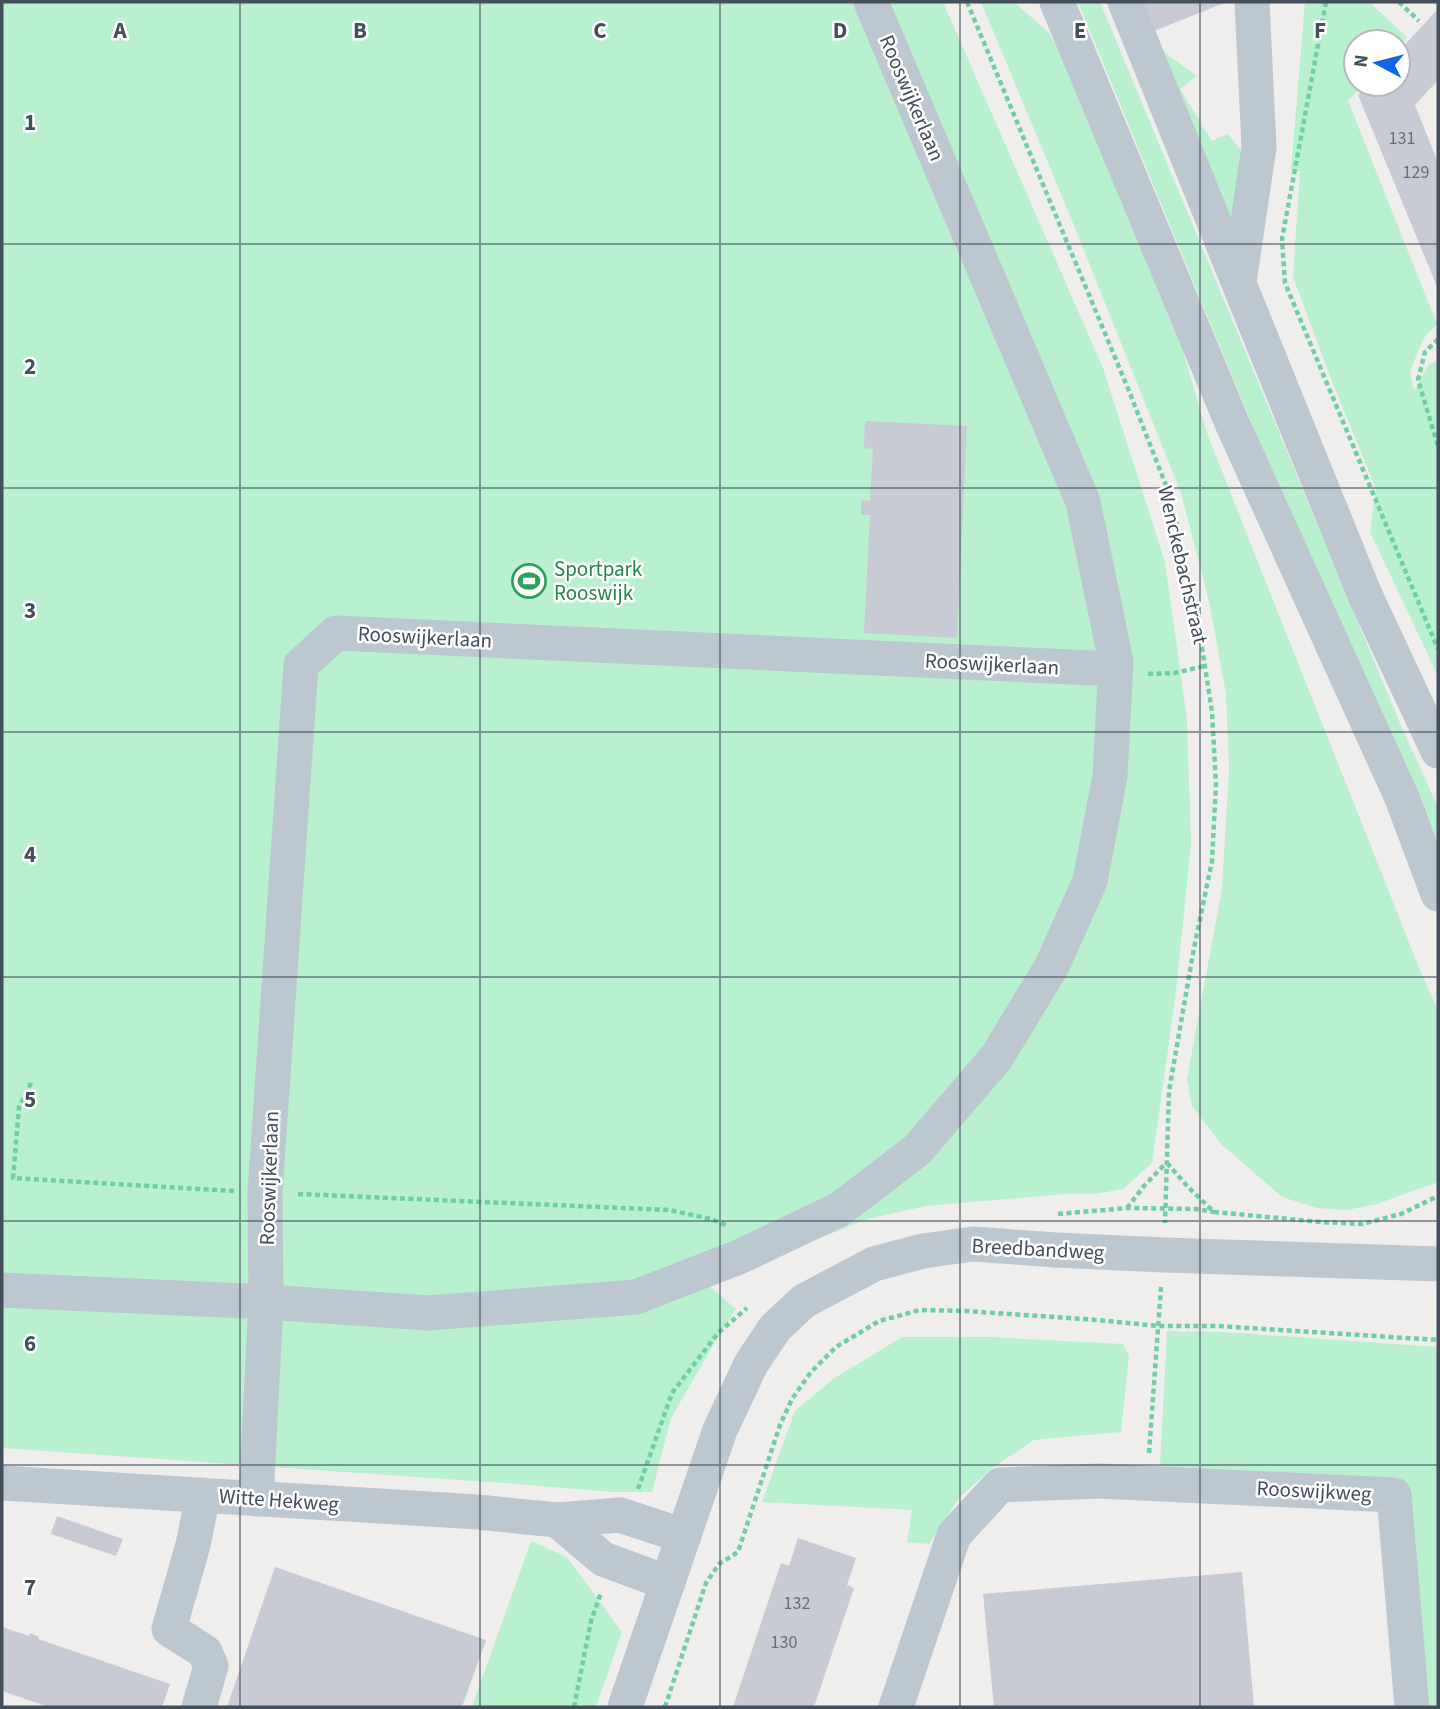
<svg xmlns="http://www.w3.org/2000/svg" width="1440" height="1709" viewBox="0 0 1440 1709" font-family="'Source Sans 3',sans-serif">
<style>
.green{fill:#b8f0d0}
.building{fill:#c8cbd3}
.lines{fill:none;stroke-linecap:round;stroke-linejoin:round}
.path{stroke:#6fcfa3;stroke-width:4.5;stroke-dasharray:5 3.5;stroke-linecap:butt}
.minor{stroke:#bcc7d0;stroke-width:35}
.grid{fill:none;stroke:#444f5b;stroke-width:2;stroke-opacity:0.55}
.labels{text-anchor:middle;stroke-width:5;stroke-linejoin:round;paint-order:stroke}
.number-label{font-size:18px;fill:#656e79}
.street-label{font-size:21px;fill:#444f5b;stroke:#fff}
.leisure-label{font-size:21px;fill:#27864d;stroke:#fff;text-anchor:start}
.grid-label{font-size:23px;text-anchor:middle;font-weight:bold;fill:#444f5b;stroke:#fff;stroke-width:5;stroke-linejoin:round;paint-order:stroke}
</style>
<rect width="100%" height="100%" fill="#f0eded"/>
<path class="green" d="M 2,2 L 943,2 L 1103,368 L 1165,562 L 1187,719 L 1191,844 L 1175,1000 L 1152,1163 L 1123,1189 L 1095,1194 L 1065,1194 L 926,1206 L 867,1219 L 707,1284 L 736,1309 L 719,1335 L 671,1418 L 652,1492 L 611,1492 L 530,1485 L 2,1448 Z
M 981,2 L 1014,2 L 1049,33 L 1059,50 L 1182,348 L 1208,436 L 1420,970 L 1438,1010 L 1438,1182 L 1377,1204 L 1347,1210 L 1317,1208 L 1282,1197 L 1221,1144 L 1192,1106 L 1187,1079 L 1222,888 L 1229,768 L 1226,694 L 1209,601 L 1181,493 L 1071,218 Z
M 1078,2 L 1100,2 L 1402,728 L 1438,807 L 1438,846 L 1357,679 Z
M 1305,2 L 1369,2 L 1407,37 L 1398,47 L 1398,42 L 1356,42 L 1356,84 L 1364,84 L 1348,101 L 1437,324 L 1423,339 L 1410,372 L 1414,391 L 1429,364 L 1438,361 L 1438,676 L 1370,532 L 1376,489 L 1331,379 L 1293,277 L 1300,171 L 1291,170 Z
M 1153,44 L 1197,76 L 1180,89 L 1212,141 L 1228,134 L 1247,158 L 1230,237 Z
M 1167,1331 L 1223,1332 L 1438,1347 L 1438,1707 L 1430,1707 L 1413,1528 L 1374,1481 L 1160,1466 Z
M 902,1337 L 989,1337 L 1123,1344 L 1129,1356 L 1121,1432 L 1034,1440 L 991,1469 L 959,1498 L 929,1544 L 907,1542 L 912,1510 L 762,1502 L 795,1411 L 833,1379 Z
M 531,1541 L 567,1557 L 622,1632 L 596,1707 L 472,1707 Z"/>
<path class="building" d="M 1142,2 L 1227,2 L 1154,31 Z
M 1438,9 L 1438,80 L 1415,105 L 1438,163 L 1438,289 L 1358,95 L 1368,84 L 1398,84 L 1398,52 Z
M 865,421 L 967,426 L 957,638 L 864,633 L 870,515 L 861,515 L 861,500 L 870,501 L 873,449 L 864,448 Z
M 57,1516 L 123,1539 L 116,1556 L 51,1534 Z
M 798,1538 L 856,1558 L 847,1585 L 854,1588 L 814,1707 L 733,1707 L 781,1563 L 789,1566 Z
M 275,1567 L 486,1640 L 462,1707 L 227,1707 Z
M 1242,1572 L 1254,1707 L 994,1707 L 983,1594 Z
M 2,1627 L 29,1636 L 30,1633 L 39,1637 L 38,1639 L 170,1684 L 162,1707 L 49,1707 L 2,1691 Z"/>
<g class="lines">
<path class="path" d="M 967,2 L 1129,391 L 1171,498 L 1199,628 L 1212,712 L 1216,784 L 1212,861 L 1194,948 L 1169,1091 L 1165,1223
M 1326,2 L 1282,239 L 1285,283 L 1438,649
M 1399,2 L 1419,21
M 1438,339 L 1425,352 L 1418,380 L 1438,446
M 1148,674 L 1175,673 L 1204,666
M 31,1083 L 19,1107 L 13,1178 L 234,1191
M 1167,1163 L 1189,1188 L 1214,1212 L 1321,1222 L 1362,1224 L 1401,1214 L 1438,1196
M 298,1194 L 669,1210 L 711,1219 L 728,1226
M 1127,1208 L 1144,1186 L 1166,1163
M 1058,1214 L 1127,1208 L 1196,1209 L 1214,1212
M 1149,1453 L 1161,1287
M 638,1489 L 672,1393 L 718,1333 L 747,1308
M 574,1707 L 591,1621 L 601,1593
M 665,1707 L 706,1583 L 719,1564 L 738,1552 L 780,1425 L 792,1399 L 811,1372 L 836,1347 L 879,1321 L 920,1310 L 966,1311 L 1098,1320 L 1158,1326 L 1218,1326 L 1438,1340"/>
<path class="minor" d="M 1057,2 L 1232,423 L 1402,798 L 1438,894
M 1125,2 L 1365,595 L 1438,751
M 1239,282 L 1259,147 L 1252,2
M 2,1290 L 266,1302 L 428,1313 L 636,1297 L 739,1257 L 840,1209 L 917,1150 L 996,1058 L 1052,966 L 1090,881 L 1110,776 L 1116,662 L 1083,502 L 871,2
M 2,1483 L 478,1512 L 557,1520
M 256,1499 L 266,1302 L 265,1192 L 301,665 L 336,633 L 1115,669
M 668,1583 L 603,1559 L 557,1520 L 620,1515 L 684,1536
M 199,1707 L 211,1666 L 205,1652 L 169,1629 L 193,1545 L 203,1495
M 625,1707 L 720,1430 L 751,1364 L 775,1328 L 804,1301 L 874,1264 L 923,1251 L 973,1244 L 1056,1250 L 1164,1255 L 1438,1264
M 896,1707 L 954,1535 L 1000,1485 L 1100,1481 L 1394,1495 L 1412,1707"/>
</g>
<path class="grid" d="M 240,2 L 240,1707M 480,2 L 480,1707M 720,2 L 720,1707M 960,2 L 960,1707M 1200,2 L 1200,1707M 2,244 L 1438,244M 2,488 L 1438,488M 2,732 L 1438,732M 2,977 L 1438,977M 2,1221 L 1438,1221M 2,1465 L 1438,1465"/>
<defs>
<g id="stadium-ring" transform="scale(1.75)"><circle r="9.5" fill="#fff" stroke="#2e9e5b" stroke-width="1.5"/><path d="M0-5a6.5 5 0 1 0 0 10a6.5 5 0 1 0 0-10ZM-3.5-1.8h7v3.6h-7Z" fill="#2e9e5b"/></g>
</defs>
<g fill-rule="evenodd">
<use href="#stadium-ring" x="529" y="581"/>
</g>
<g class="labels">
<g class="number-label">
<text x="1402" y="144">131</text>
<text x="1416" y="178">129</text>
<text x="797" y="1609">132</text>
<text x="784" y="1648">130</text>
</g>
<g class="street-label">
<text transform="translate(912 98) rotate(67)" y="7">Rooswijkerlaan</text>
<text transform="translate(1183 565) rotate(77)" y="7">Wenckebachstraat</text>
<text transform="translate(425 637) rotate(3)" y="7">Rooswijkerlaan</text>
<text transform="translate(992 664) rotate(3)" y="7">Rooswijkerlaan</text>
<text transform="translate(269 1178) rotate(-88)" y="7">Rooswijkerlaan</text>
<text transform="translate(1038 1249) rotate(3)" y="7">Breedbandweg</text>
<text transform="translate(1314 1491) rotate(3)" y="7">Rooswijkweg</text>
<text transform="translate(279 1500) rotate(4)" y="7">Witte Hekweg</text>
</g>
<g class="leisure-label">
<text x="554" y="576">Sportpark<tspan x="554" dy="24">Rooswijk</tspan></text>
</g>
</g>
<g class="grid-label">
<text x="120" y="38">A</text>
<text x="360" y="38">B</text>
<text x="600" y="38">C</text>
<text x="840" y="38">D</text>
<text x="1080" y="38">E</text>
<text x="1320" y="38">F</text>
<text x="30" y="130">1</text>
<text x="30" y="374">2</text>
<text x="30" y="618">3</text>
<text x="30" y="862">4</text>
<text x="30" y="1107">5</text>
<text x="30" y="1351">6</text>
<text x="30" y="1595">7</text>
</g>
<rect width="1440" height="1709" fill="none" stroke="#444f5b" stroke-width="7"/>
<g transform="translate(1377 63) rotate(277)"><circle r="33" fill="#ffffff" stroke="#b4b9bd" stroke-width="2"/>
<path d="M0-5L12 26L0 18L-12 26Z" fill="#1166e5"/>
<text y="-10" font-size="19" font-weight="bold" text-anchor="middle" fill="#444f5b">N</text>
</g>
</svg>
